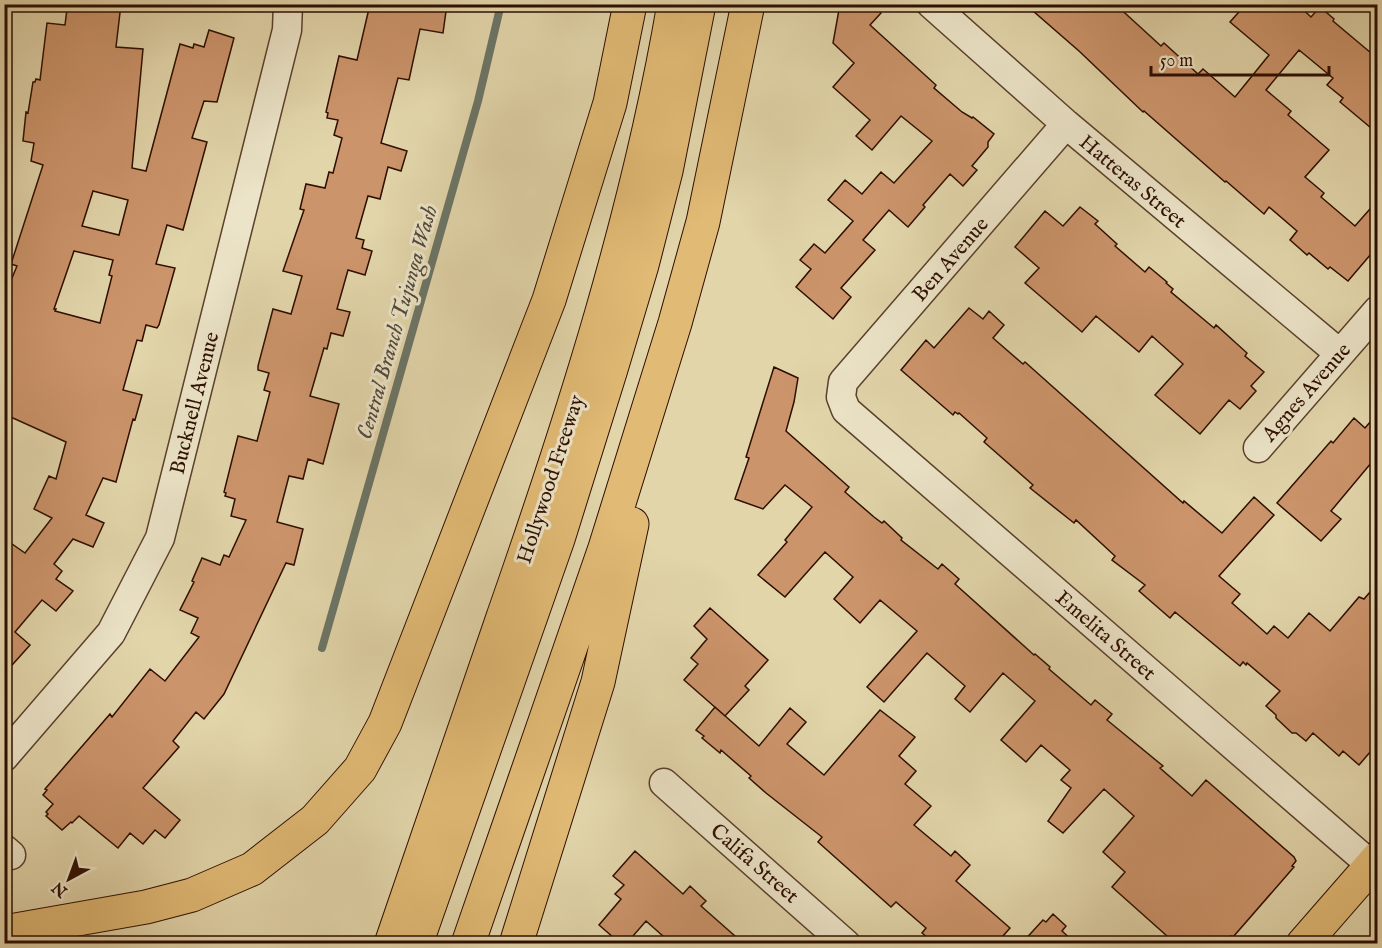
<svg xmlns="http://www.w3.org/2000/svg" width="1382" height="948" viewBox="0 0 1382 948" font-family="'IM FELL English',serif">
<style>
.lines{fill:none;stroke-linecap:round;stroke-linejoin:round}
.stream{stroke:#6b7566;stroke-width:8}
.building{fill:#cc946b;stroke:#2d0e01;stroke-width:1.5;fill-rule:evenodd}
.street-casing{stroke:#5a402b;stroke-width:31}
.primary-casing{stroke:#2d0e01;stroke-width:35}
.highway-casing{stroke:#2d0e01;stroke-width:35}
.street{stroke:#ece4c8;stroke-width:28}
.primary{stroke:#e1ba75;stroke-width:33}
.highway{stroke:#e1ba75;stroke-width:33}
.labels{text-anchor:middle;stroke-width:6;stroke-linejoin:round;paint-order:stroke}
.street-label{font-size:21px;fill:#2d0e01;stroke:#ece4c8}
.water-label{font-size:22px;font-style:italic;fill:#514a3c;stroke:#ece4c8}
</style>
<rect width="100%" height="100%" fill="#e2d5aa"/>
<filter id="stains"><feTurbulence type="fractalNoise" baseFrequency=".00333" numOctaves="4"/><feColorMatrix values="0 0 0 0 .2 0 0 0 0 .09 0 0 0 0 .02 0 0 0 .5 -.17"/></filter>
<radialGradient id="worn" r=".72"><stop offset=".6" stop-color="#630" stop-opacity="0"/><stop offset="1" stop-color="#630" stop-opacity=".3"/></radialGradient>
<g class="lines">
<path class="stream" d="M 322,648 L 478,101 L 501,4"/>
</g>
<path class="building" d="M 73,4 L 121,4 L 116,47 L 143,49 L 132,168 L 146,171 L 180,44 L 193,48 L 194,44 L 204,47 L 209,30 L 234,38 L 217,102 L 204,101 L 192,138 L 207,142 L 183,230 L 167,225 L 156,264 L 175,268 L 159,325 L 157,328 L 146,325 L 142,341 L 137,340 L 123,390 L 142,395 L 135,420 L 133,419 L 116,482 L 103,478 L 86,515 L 104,523 L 93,547 L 73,539 L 54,564 L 62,571 L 56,579 L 73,591 L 56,611 L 42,600 L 15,632 L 30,645 L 4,674 L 4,554 L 12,544 L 25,553 L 52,518 L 34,509 L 49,476 L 56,479 L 66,442 L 4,414 L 4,297 L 17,266 L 11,264 L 43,165 L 31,161 L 34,143 L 23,141 L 26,112 L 28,113 L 33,82 L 35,82 L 36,79 L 40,80 L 47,23 L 65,25 L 67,9 L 72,10 ZM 93,191 L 128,200 L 119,235 L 82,226 ZM 74,251 L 113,260 L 109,275 L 112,276 L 100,323 L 55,311 L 56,309 L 54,309 Z
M 370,4 L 447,4 L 443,33 L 420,29 L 409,80 L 398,78 L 381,143 L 407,151 L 401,171 L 388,167 L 380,199 L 368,196 L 356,238 L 364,240 L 362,248 L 372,251 L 365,275 L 348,270 L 337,309 L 350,312 L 343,336 L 331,333 L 327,349 L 324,348 L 310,396 L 339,404 L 323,464 L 308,459 L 303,479 L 289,476 L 277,522 L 303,529 L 294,565 L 286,563 L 224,694 L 204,719 L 196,712 L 173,741 L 179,747 L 143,788 L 180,820 L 165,838 L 155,830 L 143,844 L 130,833 L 118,848 L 79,816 L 72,823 L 71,822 L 62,830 L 46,816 L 48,814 L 46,812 L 53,804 L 43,795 L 47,790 L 45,789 L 110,714 L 112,717 L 150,669 L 165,681 L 199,637 L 191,633 L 198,618 L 180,610 L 194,582 L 192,581 L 202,558 L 220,565 L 224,555 L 229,557 L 246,520 L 231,516 L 235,499 L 225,496 L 226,493 L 224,492 L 238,436 L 257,441 L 270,392 L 264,390 L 269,373 L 258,370 L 258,366 L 273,309 L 291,314 L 302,276 L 283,271 L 304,210 L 300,209 L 306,184 L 325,188 L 329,172 L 333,173 L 342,138 L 334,135 L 338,120 L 327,118 L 328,113 L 326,112 L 339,56 L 357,60 Z
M 840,4 L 871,4 L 881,13 L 870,25 L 936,85 L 934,88 L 962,112 L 972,118 L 973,117 L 994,134 L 988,142 L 988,147 L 972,166 L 977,170 L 963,186 L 950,174 L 923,205 L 925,207 L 908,227 L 889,210 L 863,240 L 875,250 L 841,288 L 851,297 L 833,319 L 796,287 L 811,269 L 800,260 L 814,244 L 825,253 L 853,221 L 828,200 L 845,180 L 862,194 L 881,172 L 894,183 L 932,141 L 901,116 L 872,150 L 856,136 L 870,120 L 833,87 L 854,63 L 833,43 Z
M 1025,4 L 1115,4 L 1161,46 L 1164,43 L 1198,74 L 1203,69 L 1235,97 L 1269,55 L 1230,22 L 1246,4 L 1297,4 L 1311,17 L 1320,7 L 1334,19 L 1333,21 L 1377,58 L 1377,133 L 1340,102 L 1343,98 L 1327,85 L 1333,78 L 1299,50 L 1266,90 L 1291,111 L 1288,115 L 1329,150 L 1305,177 L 1324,193 L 1321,197 L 1355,226 L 1377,201 L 1377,247 L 1348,281 L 1330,267 L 1328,269 L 1309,253 L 1307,255 L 1290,240 L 1297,231 L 1269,207 L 1264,214 L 1226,181 L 1225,182 L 1144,111 L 1143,112 L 1079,51 Z
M 1080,207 L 1098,221 L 1095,224 L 1117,244 L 1115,246 L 1145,272 L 1149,267 L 1167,282 L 1166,283 L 1173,289 L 1171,292 L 1214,328 L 1216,325 L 1247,353 L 1245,356 L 1264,372 L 1251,386 L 1256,391 L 1240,409 L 1229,400 L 1200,434 L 1155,395 L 1183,364 L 1152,336 L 1139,352 L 1096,316 L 1082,332 L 1025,283 L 1039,268 L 1015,247 L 1045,211 L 1063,226 Z
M 969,308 L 983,319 L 989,311 L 1004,325 L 993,338 L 1023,364 L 1025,362 L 1183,503 L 1184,501 L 1222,533 L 1254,497 L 1274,515 L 1219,576 L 1240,594 L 1232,603 L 1267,634 L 1274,626 L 1288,638 L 1309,613 L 1330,631 L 1359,597 L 1364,599 L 1377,584 L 1377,740 L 1375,742 L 1377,744 L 1359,765 L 1343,751 L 1339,756 L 1313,733 L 1306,741 L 1296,733 L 1292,733 L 1276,718 L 1276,715 L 1266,706 L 1280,691 L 1247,663 L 1246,665 L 1243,662 L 1240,666 L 1175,612 L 1170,618 L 1139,591 L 1145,585 L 1112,560 L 1115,556 L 1076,520 L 1074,523 L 1030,488 L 1033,485 L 984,442 L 987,438 L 959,413 L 958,414 L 955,412 L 953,415 L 901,370 L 926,340 L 934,348 Z
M 774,367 L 798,378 L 794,402 L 786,431 L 849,487 L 845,492 L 874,517 L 882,523 L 884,521 L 902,538 L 901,540 L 938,569 L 942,564 L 959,579 L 955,584 L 1034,655 L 1035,654 L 1050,667 L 1049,669 L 1091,705 L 1095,700 L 1112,714 L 1107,720 L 1163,766 L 1160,768 L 1192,796 L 1206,780 L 1294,857 L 1296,861 L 1292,866 L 1294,867 L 1233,937 L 1231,936 L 1225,944 L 1176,944 L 1112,887 L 1125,872 L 1103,852 L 1134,816 L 1104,789 L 1063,833 L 1048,821 L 1071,788 L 1061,780 L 1070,770 L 1041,745 L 1026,762 L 1001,740 L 1035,701 L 1003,673 L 970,712 L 955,699 L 965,686 L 927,653 L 884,702 L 867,687 L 917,631 L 880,600 L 860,623 L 834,599 L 853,577 L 825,552 L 785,597 L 758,575 L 787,542 L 785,540 L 812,507 L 785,485 L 763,509 L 735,499 L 749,458 L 746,457 Z
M 1377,414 L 1377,456 L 1331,511 L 1341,519 L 1321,541 L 1277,503 L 1331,441 L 1333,443 L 1354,418 L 1365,428 Z
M 710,608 L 768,660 L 745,686 L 749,690 L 725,716 L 684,680 L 698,664 L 691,658 L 707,639 L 694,626 Z
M 715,707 L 759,746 L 790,708 L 806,722 L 787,744 L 824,775 L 880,710 L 915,737 L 899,756 L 916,771 L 905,784 L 931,806 L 914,825 L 951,856 L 955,851 L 970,865 L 956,881 L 1010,928 L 996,944 L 935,944 L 922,933 L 926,928 L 896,902 L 891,907 L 818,842 L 822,837 L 766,793 L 749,778 L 751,776 L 721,750 L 720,753 L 702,738 L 704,736 L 696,730 Z
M 635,851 L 683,894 L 690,886 L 706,901 L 701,906 L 744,944 L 672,944 L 646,921 L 626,944 L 621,944 L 599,925 L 621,899 L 615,894 L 624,885 L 613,876 Z
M 1053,914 L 1066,926 L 1062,931 L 1076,944 L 1021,944 L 1043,920 L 1046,922 Z"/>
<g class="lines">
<g class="street-casing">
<path id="street" d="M 931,4 L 1066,124 L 1339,353
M 1066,124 L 843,382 L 841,397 L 846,410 L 1378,871
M 1258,448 L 1378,310
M 4,757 L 111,633 L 160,538 L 287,30 L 288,4
M 664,783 L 846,944
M 4,849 L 11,855"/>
</g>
<g class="primary-casing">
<path id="primary" d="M 1303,944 L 1378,858"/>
</g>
<g class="highway-casing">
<path id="highway" d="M 4,932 L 146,907 L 192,895 L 252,869 L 315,820 L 360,769 L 385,723 L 549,300 L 610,103 L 630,4
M 391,944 C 429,835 466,726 503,617 C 573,417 638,214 674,4
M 416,944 L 558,539 L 611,369 L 642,265 L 666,171 L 699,4
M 468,944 L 605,548 L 675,323 L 703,222 L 748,4
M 516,944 L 598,682 L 632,524"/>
</g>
<use href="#street" class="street"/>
<use href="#primary" class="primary"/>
<use href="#highway" class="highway"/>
</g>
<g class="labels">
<g class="street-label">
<text transform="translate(1133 181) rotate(40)" y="7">Hatteras Street</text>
<text transform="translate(950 259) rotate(-49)" y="7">Ben Avenue</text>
<text transform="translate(1306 392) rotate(-49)" y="7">Agnes Avenue</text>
<text transform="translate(194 403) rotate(-76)" y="7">Bucknell Avenue</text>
<text transform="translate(550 479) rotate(-72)" y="7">Hollywood Freeway</text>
<text transform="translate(1106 635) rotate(41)" y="7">Emelita Street</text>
<text transform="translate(755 863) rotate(41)" y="7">Califa Street</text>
</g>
<g class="water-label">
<text transform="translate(396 322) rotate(-74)" y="8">Central Branch Tujunga Wash</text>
</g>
</g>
<rect width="1382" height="948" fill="none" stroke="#e2d5aa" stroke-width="24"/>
<rect x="6" y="6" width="1370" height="936" fill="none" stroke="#2d0e01" stroke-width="3"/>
<rect x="12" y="12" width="1358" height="924" fill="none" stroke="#2d0e01" stroke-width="1.5"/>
<g transform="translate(69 879) rotate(221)" stroke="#ece4c8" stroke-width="4.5" paint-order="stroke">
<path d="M0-4.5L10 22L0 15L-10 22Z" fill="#2d0e01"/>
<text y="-9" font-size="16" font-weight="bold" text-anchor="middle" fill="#2d0e01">N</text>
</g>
<path d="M1151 66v9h178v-9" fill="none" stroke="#2d0e01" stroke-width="3"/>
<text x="1160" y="66" font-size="18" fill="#2d0e01" stroke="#ece4c8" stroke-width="4.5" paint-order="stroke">50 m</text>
<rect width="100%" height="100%" filter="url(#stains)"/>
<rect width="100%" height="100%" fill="url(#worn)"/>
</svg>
